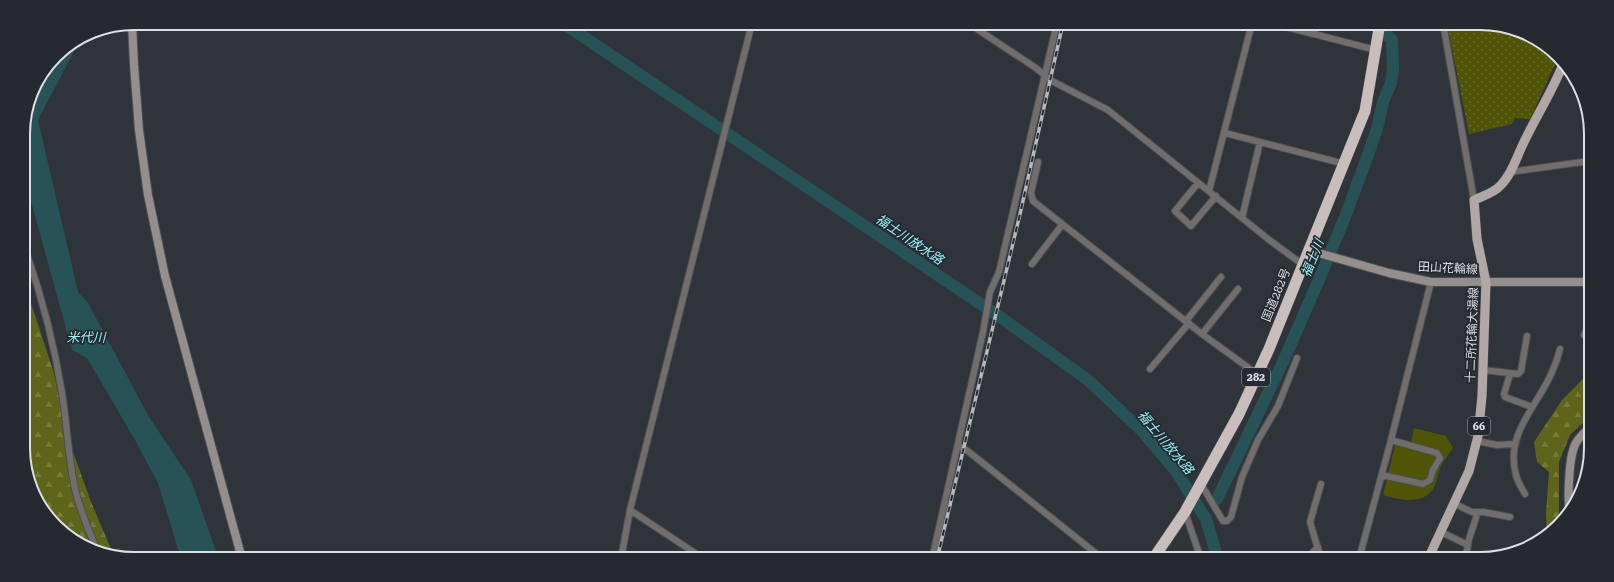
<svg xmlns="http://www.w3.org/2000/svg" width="1614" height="582" viewBox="0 0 1614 582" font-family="'Roboto Serif','Noto Sans JP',serif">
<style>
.green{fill:#4f5406}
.forest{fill:url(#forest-firs)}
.park{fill:url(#park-dots)}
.water{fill:#285356}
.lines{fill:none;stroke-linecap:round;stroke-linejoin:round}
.river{stroke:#285356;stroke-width:12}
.street-casing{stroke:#4b4f55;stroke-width:8}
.secondary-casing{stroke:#4b4f55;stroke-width:10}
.primary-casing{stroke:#4b4f55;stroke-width:10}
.highway-casing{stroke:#4b4f55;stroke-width:12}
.street{stroke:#726d6d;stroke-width:6}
.secondary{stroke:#968e8d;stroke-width:8}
.primary{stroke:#b1a7a6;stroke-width:9}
.highway{stroke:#cabebc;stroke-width:11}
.rail-casing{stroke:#b5b8bd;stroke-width:3.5}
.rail{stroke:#252930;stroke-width:2;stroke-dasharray:6;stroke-linecap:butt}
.labels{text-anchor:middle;stroke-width:3.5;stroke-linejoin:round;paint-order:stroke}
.shield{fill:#252930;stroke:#a5a8ad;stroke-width:1}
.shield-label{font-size:11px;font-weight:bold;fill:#dcdfe3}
.street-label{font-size:12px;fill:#dcdfe3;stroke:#252930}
.water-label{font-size:13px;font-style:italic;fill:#95f3f9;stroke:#252930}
.rim{fill:none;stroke:#dcdfe3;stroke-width:2}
</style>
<defs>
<pattern id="forest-firs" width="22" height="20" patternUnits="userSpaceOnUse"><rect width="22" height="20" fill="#5e6419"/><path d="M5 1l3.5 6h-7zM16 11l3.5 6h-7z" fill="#747a3a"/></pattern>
<pattern id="park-dots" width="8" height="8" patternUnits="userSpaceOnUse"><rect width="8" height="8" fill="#4f5406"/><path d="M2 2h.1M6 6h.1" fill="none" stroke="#686c2a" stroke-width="1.8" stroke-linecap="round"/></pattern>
</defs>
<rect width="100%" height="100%" fill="#2f333a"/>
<path class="green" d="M 1414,428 L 1446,436 L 1453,448 C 1449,454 1444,460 1441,466 C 1438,473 1437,481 1434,487 C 1424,506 1399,500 1383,495 L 1395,445 L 1398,444 L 1410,447 Z"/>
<path class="forest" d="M 24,282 L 53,370 L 72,449 L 91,502 L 114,556 L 99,553 L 51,521 L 25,469 Z
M 1591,369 L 1591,418 L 1584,422 L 1570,435 L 1559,462 L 1559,519 L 1547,536 L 1546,513 L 1549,472 L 1537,462 L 1534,442 L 1562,400 L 1584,378 Z"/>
<path class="park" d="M 1447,23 L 1480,23 L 1515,29 L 1558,58 L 1530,119 L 1515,118 L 1512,124 L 1469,134 Z"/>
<path class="water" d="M 81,38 L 38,120 L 78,292 L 88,303 L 149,417 L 191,480 L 217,554 L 218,559 L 181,559 L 158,483 L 135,440 L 87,358 L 72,350 L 29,194 L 24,173 L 23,127 L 34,85 L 61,51 Z"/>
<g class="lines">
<path class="river" d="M 563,23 L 1003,319 L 1088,380 L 1142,431 L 1176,471 L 1206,519 L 1218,559
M 1217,499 L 1283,362 L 1321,275 L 1345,217 L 1365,163 L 1377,129 L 1383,102 L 1391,83 L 1393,69 L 1392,40 L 1375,23"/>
<g class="street-casing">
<path id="street" d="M 968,23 L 1036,68 L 1050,80 L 1108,110 L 1268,239 L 1302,264
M 1271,23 L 1314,34
M 1317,23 L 1314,34 L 1376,50
M 1443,23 L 1474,200
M 1225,133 L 1345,164
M 1038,162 L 1031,193 L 1033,201 L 1202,334 L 1257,374
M 1510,172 L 1590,161
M 1198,183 L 1175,211 L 1191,226 L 1216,196
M 1209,191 L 1252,23
M 1242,218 L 1260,142
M 24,246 C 41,293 54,343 62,393 C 67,423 68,454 74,484 C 78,507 89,530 98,553
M 1032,264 L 1062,225
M 1186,321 L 1221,277
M 1202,334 L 1238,289
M 1584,335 L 1591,321
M 1150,369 L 1189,323
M 1483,370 L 1518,374 L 1521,371 L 1527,336
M 1510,374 L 1504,394 L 1505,397 L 1532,407
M 1477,441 L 1497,445 L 1514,444
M 958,445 L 969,452 L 1103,559
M 1382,475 L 1423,484 L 1430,480 L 1433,470 L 1440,458 L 1437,453 L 1391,440
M 1201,484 L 1223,521 L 1227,521 L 1231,517 L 1242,477 L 1258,440 L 1278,406 L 1297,358
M 1525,494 C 1522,488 1517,481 1516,475 C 1504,431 1541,404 1554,367 C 1557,361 1558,355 1560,349
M 1455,504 L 1472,512 L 1483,512 L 1510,517
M 630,510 L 704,559
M 1185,512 L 1201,559
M 1441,532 L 1468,545
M 1465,557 C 1467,552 1467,550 1468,545 C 1469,534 1476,523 1477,512
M 621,559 L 630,510 L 752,23
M 932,559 L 983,332 L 990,292 L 999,272 L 1057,23
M 1306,559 L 1318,547
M 1321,559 L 1310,522 L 1321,484
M 1359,559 L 1391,440 L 1431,282"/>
</g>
<g class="secondary-casing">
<path id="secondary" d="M 132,23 L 134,65 L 139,130 L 148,195 L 165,276 L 242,559
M 1308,250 L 1389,273 L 1431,282 L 1591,282
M 1569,505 C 1568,492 1569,454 1576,443 C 1579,437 1586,431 1591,427"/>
</g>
<g class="primary-casing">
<path id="primary" d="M 1428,559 L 1469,471 L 1478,436 L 1482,396 L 1486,282 L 1477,239 L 1474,200 C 1483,196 1494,193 1501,185 C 1512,174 1517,156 1524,142 C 1537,115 1553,90 1564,62"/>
</g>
<g class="highway-casing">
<path id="highway" d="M 1153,559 L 1185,512 L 1239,414 L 1269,349 L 1365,111 L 1380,23"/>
</g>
<use href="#street" class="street"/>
<use href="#secondary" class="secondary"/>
<use href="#primary" class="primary"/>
<use href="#highway" class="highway"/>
<g class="rail-casing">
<path id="rail" d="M 937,559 L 1020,214 L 1063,23"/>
</g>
<use href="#rail" class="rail"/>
</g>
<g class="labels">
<g class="shield">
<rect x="1242" y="368" width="28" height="18" rx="3"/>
<rect x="1468" y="417" width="22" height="18" rx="3"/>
</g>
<g class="shield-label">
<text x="1256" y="381">282</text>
<text x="1479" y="430">66</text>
</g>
<g class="street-label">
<text transform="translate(1448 268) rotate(3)" y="4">田山花輪線</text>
<text transform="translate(1276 295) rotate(-68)" y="4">国道282号</text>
<text transform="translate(1472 335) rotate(-88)" y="4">十二所花輪大湯線</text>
</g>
<g class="water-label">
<text transform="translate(910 239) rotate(34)" y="5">福士川放水路</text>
<text transform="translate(1312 258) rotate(-68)" y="5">福士川</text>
<text x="86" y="342">米代川</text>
<text transform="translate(1166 442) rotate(50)" y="5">福士川放水路</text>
</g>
</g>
<path d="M0 0H1614V582H0ZM134 30H1480A104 104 0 0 1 1584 134V448A104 104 0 0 1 1480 552H134A104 104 0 0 1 30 448V134A104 104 0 0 1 134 30Z" fill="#252930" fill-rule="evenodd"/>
<path class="rim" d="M134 30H1480A104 104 0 0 1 1584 134V448A104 104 0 0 1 1480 552H134A104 104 0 0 1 30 448V134A104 104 0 0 1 134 30Z"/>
</svg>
